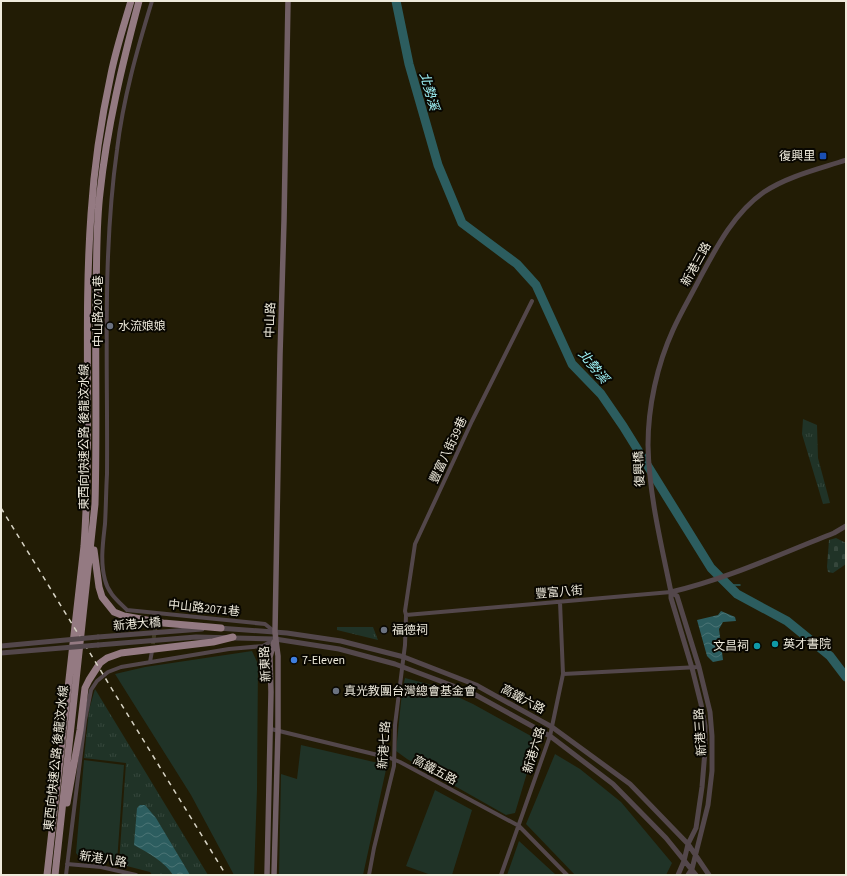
<svg xmlns="http://www.w3.org/2000/svg" width="847" height="876" viewBox="0 0 847 876" font-family="'Source Sans 3','Noto Sans TC',sans-serif">
<style>
.grass{fill:#203327}
.cemetery{fill:url(#cemetery-stones)}
.park{fill:url(#park-tufts)}
.water{fill:url(#water-waves)}
.lines{fill:none;stroke-linecap:round;stroke-linejoin:round}
.stream{stroke:#2c5d5f;stroke-width:1.5}
.river{stroke:#2c5d5f;stroke-width:9}
.minor-tunnel{stroke:#413b25;stroke-width:4;stroke-dasharray:4 2;stroke-linecap:butt}
.minor{stroke:#53474b;stroke-width:4}
.tertiary{stroke:#53474b;stroke-width:5}
.secondary{stroke:#715f65;stroke-width:5.5}
.trunk{stroke:#947a82;stroke-width:7}
.rail{stroke:#d8d4c5;stroke-width:1.5;stroke-dasharray:5 5;stroke-linecap:butt}
.tertiary-bridge{stroke:#53474b;stroke-width:5}
.transit-dot{fill:#1a4fb4;stroke:#090701;stroke-width:1.5}
.worship-dot{fill:#6b7280;stroke:#090701;stroke-width:1.5}
.culture-dot{fill:#0f9aa8;stroke:#090701;stroke-width:1.5}
.shop-dot{fill:#3f7fe0;stroke:#090701;stroke-width:1.5}
.labels{text-anchor:middle;stroke-width:4;stroke-linejoin:round;paint-order:stroke}
.poi-label{font-size:12px;fill:#eeeadc;stroke:#090701;text-anchor:start}
.street-label{font-size:12px;fill:#eeeadc;stroke:#090701}
.water-label{font-size:13px;font-style:italic;fill:#a0f5f9;stroke:#090701}
</style>
<defs>
<pattern id="cemetery-stones" width="16" height="16" patternUnits="userSpaceOnUse"><rect width="16" height="16" fill="#203327"/><path d="M2 7V4a2 2 0 0 1 4 0v3zM10 15v-3a2 2 0 0 1 4 0v3z" fill="#36473c"/></pattern>
<pattern id="park-tufts" width="24" height="20" patternUnits="userSpaceOnUse"><rect width="24" height="20" fill="#203327"/><path d="M3 7l-1-3M5 7V3M7 7l1-3M15 17l-1-3M17 17v-4M19 17l1-3" fill="none" stroke="#36473c"/></pattern>
<pattern id="water-waves" width="16" height="10" patternUnits="userSpaceOnUse"><rect width="16" height="10" fill="#2c5d5f"/><path d="M0 5q4-4 8 0t8 0" fill="none" stroke="#4b7475"/></pattern>
</defs>
<rect width="100%" height="100%" fill="#221c05"/>
<path class="grass" d="M 252,651 L 258,664 L 257,790 L 254,875 L 234,875 L 191,795 L 115,674 L 145,667 Z
M 405,678 L 432,685 L 473,704 L 531,736 L 536,743 L 515,813 L 506,815 L 407,759 L 396,751 L 402,692 Z
M 301,745 L 387,765 L 363,875 L 279,875 L 281,774 L 297,779 Z
M 555,754 L 580,769 L 621,802 L 672,863 L 666,875 L 575,875 L 526,824 Z
M 84,760 L 124,765 L 117,862 L 79,857 L 76,853 Z
M 435,790 L 472,810 L 452,875 L 431,875 L 406,866 Z
M 519,841 L 556,875 L 507,875 Z"/>
<path class="cemetery" d="M 836,538 L 846,543 L 846,564 L 833,573 L 828,572 L 827,567 L 829,540 Z"/>
<path class="park" d="M 803,419 L 817,425 L 818,458 L 830,503 L 823,504 L 802,434 Z
M 337,627 L 373,627 L 378,640 L 337,630 Z
M 95,689 L 208,875 L 152,875 L 150,872 L 119,864 L 126,763 L 84,758 L 89,710 Z"/>
<path class="water" d="M 721,611 L 735,617 L 736,621 L 723,622 L 719,629 L 723,660 L 713,662 L 707,656 L 697,620 L 718,615 Z
M 140,805 L 145,805 L 156,818 L 190,875 L 173,875 C 164,861 148,853 134,845 L 137,808 Z"/>
<g class="lines">
<path class="stream" d="M 727,585 L 740,585"/>
<path class="river" d="M 396,1 L 409,64 L 438,165 L 462,223 L 517,264 L 536,285 L 572,364 L 601,394 L 623,426 L 711,568 L 737,594 L 787,621 L 830,656 L 846,677"/>
<path class="minor-tunnel" d="M 152,650 L 157,616"/>
<path class="minor" d="M 152,1 C 137,50 123,99 117,150 C 102,257 108,366 107,474 C 106,491 106,507 105,524 C 103,542 100,562 105,580 C 108,593 118,601 127,610 L 265,624 L 275,632
M 406,615 L 671,592
M 150,662 L 152,651
M 563,674 L 699,667
M 271,729 L 390,758 L 400,762 L 519,826 L 567,875
M 67,864 L 101,867 L 136,875
M 66,875 L 85,720 L 91,690 L 97,681 L 108,672 L 121,667 L 229,649 L 263,646 L 275,639
M 369,875 L 374,848 L 394,766 L 395,725 L 405,645 L 406,615 L 405,611 L 415,544 L 472,421 L 532,301
M 501,875 L 550,736 L 563,674 L 560,602"/>
<path class="tertiary" d="M 671,592 L 677,596 L 699,667 L 710,712 L 712,736 L 712,771 L 708,805 L 692,869 L 688,875
M 671,592 C 727,579 780,554 834,533 L 846,526
M 218,628 L 287,633 L 341,641 L 404,657 L 476,685 L 552,727 L 630,784 L 688,844 L 709,875
M 98,637 L 202,629
M 98,645 L 196,637 L 275,639 L 339,649 L 395,664 L 472,693 L 550,736 L 613,784 L 666,838 L 696,875
M 678,875 L 684,861 L 688,844 L 696,828 L 702,787 L 705,751 L 705,726 L 701,704 L 692,668 L 671,598 L 671,592 C 661,543 649,495 648,445 C 648,407 657,365 673,330 C 681,312 692,294 701,276 C 717,246 735,212 764,192 C 788,176 819,169 846,160"/>
<path class="secondary" d="M 267,875 L 271,692 L 270,657 L 274,642
M 274,875 L 278,731 L 278,656 L 275,632 L 280,355 L 284,221 L 288,1"/>
<path class="trunk" d="M 94,550 L 99,587 L 102,597 L 114,612 L 124,616 L 163,623 L 221,628
M 67,803 L 80,730 L 85,688 L 89,680 L 100,663 L 107,658 L 121,653 L 213,642 L 233,637
M 47,875 L 84,546 C 92,435 83,324 91,214 C 94,167 101,120 111,74 C 116,49 124,25 131,1
M 55,875 L 95,504 C 97,433 95,363 96,292 C 97,260 96,226 100,193 C 107,127 122,65 139,1"/>
<path class="rail" d="M 1,508 L 226,875"/>
<path class="tertiary-bridge" d="M 1,646 L 98,637
M 1,653 L 98,645"/>
</g>
<rect class="transit-dot" x="819" y="152" width="8" height="8" rx="2"/>
<g class="worship-dot">
<circle cx="110" cy="326" r="4"/>
<circle cx="384" cy="630" r="4"/>
<circle cx="336" cy="691" r="4"/>
</g>
<g class="culture-dot">
<circle cx="775" cy="644" r="4"/>
<circle cx="757" cy="646" r="4"/>
</g>
<circle class="shop-dot" cx="294" cy="660" r="4"/>
<g class="labels">
<g class="poi-label">
<text x="815" y="160" text-anchor="end">復興里</text>
<text x="118" y="330">水流娘娘</text>
<text x="392" y="634">福德祠</text>
<text x="783" y="648">英才書院</text>
<text x="749" y="650" text-anchor="end">文昌祠</text>
<text x="302" y="664">7-Eleven</text>
<text x="344" y="695">真光教團台灣總會基金會</text>
</g>
<g class="street-label">
<text transform="translate(696 264) rotate(-61)" y="4">新港三路</text>
<text transform="translate(98 311) rotate(-90)" y="4">中山路2071巷</text>
<text transform="translate(270 320) rotate(-88)" y="4">中山路</text>
<text transform="translate(84 437) rotate(-90)" y="4">東西向快速公路 後龍汶水線</text>
<text transform="translate(448 450) rotate(-65)" y="4">豐富八街39巷</text>
<text transform="translate(639 469) rotate(-93)" y="4">復興橋</text>
<text transform="translate(559 592) rotate(-5)" y="4">豐富八街</text>
<text transform="translate(204 608) rotate(6)" y="4">中山路2071巷</text>
<text transform="translate(137 624) rotate(-5)" y="4">新港大橋</text>
<text transform="translate(265 664) rotate(-93)" y="4">新東路</text>
<text transform="translate(523 699) rotate(28)" y="4">高鐵六路</text>
<text transform="translate(700 732) rotate(-94)" y="4">新港三路</text>
<text transform="translate(384 745) rotate(-86)" y="4">新港七路</text>
<text transform="translate(534 750) rotate(-73)" y="4">新港六路</text>
<text transform="translate(56 758) rotate(-84)" y="4">東西向快速公路 後龍汶水線</text>
<text transform="translate(435 770) rotate(28)" y="4">高鐵五路</text>
<text transform="translate(103 859) rotate(9)" y="4">新港八路</text>
</g>
<g class="water-label">
<text transform="translate(430 91) rotate(74)" y="5">北勢溪</text>
<text transform="translate(594 366) rotate(50)" y="5">北勢溪</text>
</g>
</g>
<rect width="847" height="876" fill="none" stroke="#eeeadc" stroke-width="4"/>
</svg>
